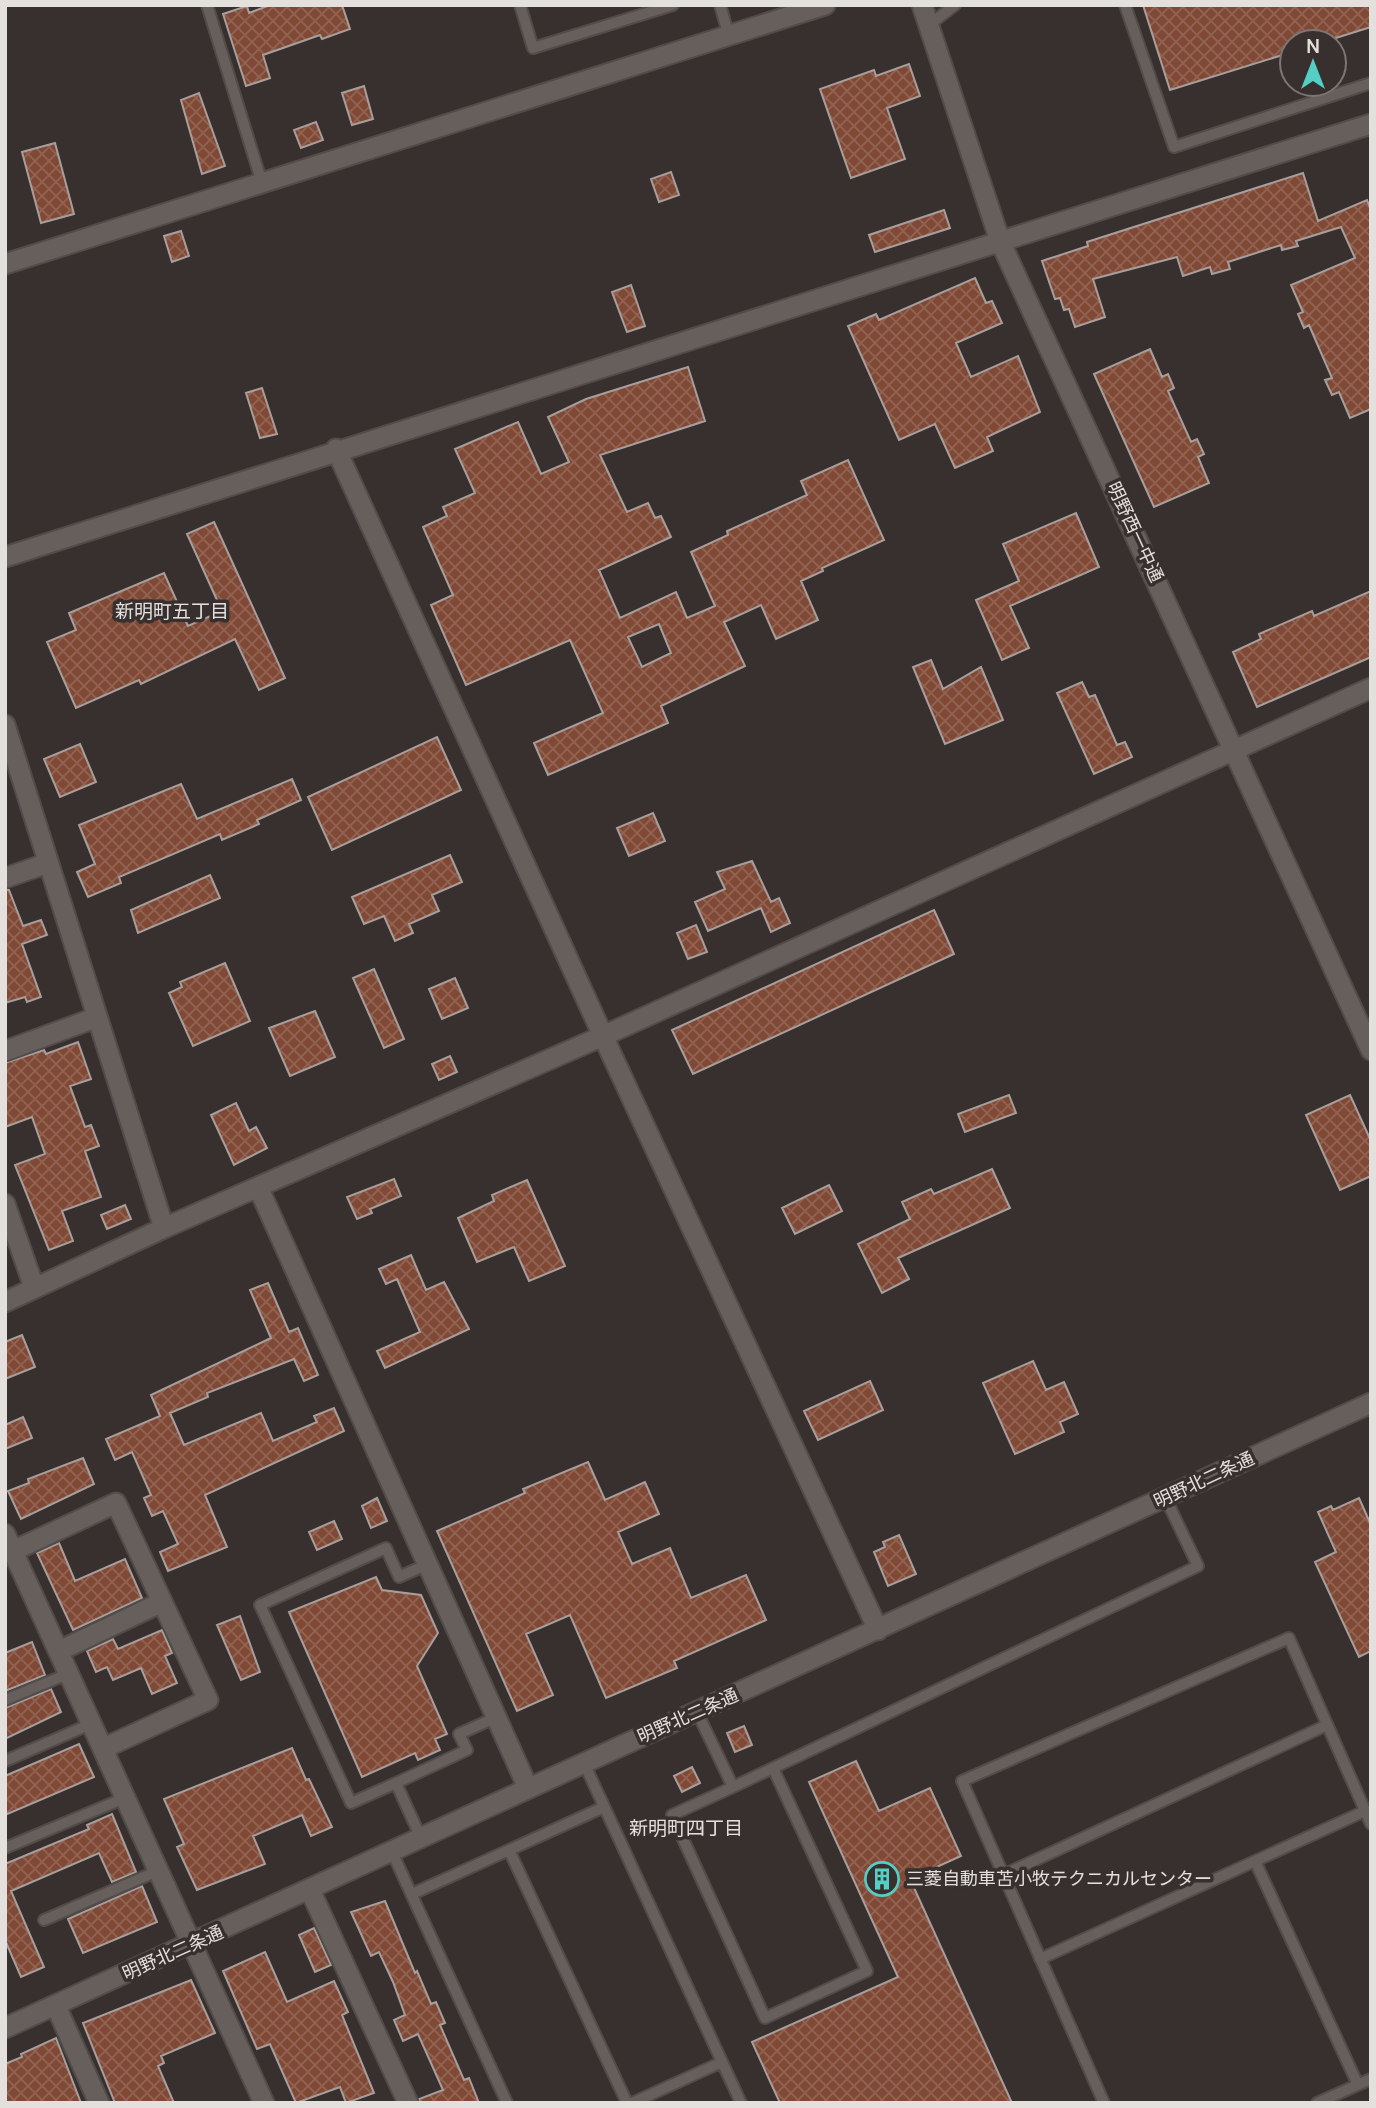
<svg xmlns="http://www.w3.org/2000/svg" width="1376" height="2108" viewBox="0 0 1376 2108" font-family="Manrope,'Noto Sans JP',sans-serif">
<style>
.building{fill:url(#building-cross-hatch);stroke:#a89f9c;stroke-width:2;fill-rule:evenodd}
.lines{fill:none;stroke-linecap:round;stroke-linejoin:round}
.service-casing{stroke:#514c4a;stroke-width:14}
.minor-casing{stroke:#514c4a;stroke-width:23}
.service{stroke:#665f5c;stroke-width:10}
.minor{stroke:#665f5c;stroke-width:19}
.labels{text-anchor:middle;stroke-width:7;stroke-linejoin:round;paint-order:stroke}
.street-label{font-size:18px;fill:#e4e0de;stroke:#37302e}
.poi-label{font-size:18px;fill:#e4e0de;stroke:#37302e;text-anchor:start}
.neighbourhood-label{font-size:19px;fill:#e4e0de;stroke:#37302e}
</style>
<defs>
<pattern id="building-cross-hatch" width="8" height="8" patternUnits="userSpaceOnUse" patternTransform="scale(1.75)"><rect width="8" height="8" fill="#804936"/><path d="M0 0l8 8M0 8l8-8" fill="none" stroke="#926353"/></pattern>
</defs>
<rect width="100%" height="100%" fill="#37302e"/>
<path class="building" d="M 270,5 L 342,5 L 350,29 L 322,39 L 320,35 L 263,55 L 270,78 L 246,86 L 223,14 L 247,6 L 249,13 Z
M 1143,5 L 1371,5 L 1371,27 L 1323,42 L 1292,42 L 1292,52 L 1170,90 Z
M 909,64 L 920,96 L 887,108 L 905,159 L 851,178 L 820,89 L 874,70 L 876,76 Z
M 364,86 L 373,119 L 352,125 L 342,93 Z
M 199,93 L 225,166 L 202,174 L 181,100 Z
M 316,122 L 323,140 L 301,148 L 294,130 Z
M 55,143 L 74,214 L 41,223 L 22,152 Z
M 671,172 L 679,195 L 659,202 L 651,179 Z
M 1303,173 L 1318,221 L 1367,200 L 1371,210 L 1371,409 L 1350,418 L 1339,392 L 1332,395 L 1325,380 L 1332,378 L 1309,325 L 1304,328 L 1298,314 L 1303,312 L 1291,285 L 1355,258 L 1341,227 L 1296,241 L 1298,246 L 1282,250 L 1281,245 L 1228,262 L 1230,269 L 1212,274 L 1210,267 L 1183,276 L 1177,257 L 1093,279 L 1105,317 L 1075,327 L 1069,309 L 1064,310 L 1060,298 L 1055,299 L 1042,261 L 1088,246 L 1087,242 Z
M 944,210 L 950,228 L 875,252 L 869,235 Z
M 181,231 L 189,256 L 172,262 L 164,236 Z
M 975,278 L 986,303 L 992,301 L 1002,323 L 956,343 L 971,377 L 1018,356 L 1040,412 L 987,437 L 993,451 L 955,468 L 935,424 L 899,440 L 848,326 L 876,314 L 879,320 Z
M 631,285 L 645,326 L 627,332 L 612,292 Z
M 1150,349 L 1162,377 L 1168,374 L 1174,388 L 1168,391 L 1191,442 L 1197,439 L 1204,454 L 1198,457 L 1209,483 L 1154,507 L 1094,374 Z
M 688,367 L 705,421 L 600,455 L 627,512 L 648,503 L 655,518 L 661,516 L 671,537 L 599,570 L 620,618 L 676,592 L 687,618 L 715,606 L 691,552 L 728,535 L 727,531 L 807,495 L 801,481 L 848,460 L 884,540 L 822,568 L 823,571 L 801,581 L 818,620 L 776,639 L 761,605 L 724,622 L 745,666 L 661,706 L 668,723 L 548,775 L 534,743 L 603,713 L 570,640 L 466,685 L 431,605 L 453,595 L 423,527 L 447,516 L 443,507 L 475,493 L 455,449 L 518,422 L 541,474 L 569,462 L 548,417 L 586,399 ZM 659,624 L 671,653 L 642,667 L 628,637 Z
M 262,388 L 277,434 L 260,438 L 246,393 Z
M 1076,513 L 1099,567 L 1010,606 L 1029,648 L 1002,660 L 976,600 L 1019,581 L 1003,544 Z
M 214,522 L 285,678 L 259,690 L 235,639 L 141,684 L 139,680 L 76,708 L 47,642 L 76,630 L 69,613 L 164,573 L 188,626 L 222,611 L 187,534 Z
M 1371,591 L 1371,657 L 1257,707 L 1233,652 L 1261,639 L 1259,634 L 1312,611 L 1314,616 Z
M 931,660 L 943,689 L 981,667 L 1003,720 L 945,744 L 913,667 Z
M 1082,682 L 1089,697 L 1095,695 L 1117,745 L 1125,742 L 1132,757 L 1094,774 L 1057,693 Z
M 437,737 L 461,790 L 332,850 L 308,797 Z
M 80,744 L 96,782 L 60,797 L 44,759 Z
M 292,779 L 301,800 L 257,820 L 259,824 L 222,840 L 220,834 L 119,877 L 121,883 L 88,897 L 77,872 L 95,864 L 79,825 L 181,784 L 197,819 Z
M 653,813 L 665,841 L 629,856 L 617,828 Z
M 450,855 L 462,882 L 432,895 L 439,911 L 409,924 L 413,933 L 395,941 L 384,916 L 364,924 L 352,897 Z
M 752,861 L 771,902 L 779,898 L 790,923 L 771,932 L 761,908 L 708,931 L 695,902 L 725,889 L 717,872 Z
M 210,875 L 220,898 L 138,933 L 131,910 Z
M 9,890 L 23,926 L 41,920 L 47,935 L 22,944 L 41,997 L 27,1002 L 25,997 L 5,1003 L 5,890 Z
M 934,910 L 954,954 L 693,1074 L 672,1030 Z
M 696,925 L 707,952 L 688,959 L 677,933 Z
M 225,963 L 250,1021 L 193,1046 L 169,993 L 182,987 L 180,982 Z
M 374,969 L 404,1039 L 384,1048 L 353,978 Z
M 455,978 L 468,1008 L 442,1019 L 429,989 Z
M 315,1011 L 335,1057 L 290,1076 L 269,1028 Z
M 78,1042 L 91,1079 L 70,1086 L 85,1127 L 91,1125 L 99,1146 L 85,1151 L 101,1197 L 62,1211 L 73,1241 L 49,1250 L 15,1165 L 45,1154 L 32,1117 L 5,1127 L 5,1063 L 44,1050 L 46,1054 Z
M 450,1056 L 457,1072 L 439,1080 L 432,1064 Z
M 1009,1095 L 1016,1113 L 965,1132 L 958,1114 Z
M 1350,1095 L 1371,1141 L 1371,1176 L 1340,1190 L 1306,1115 Z
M 236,1103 L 249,1131 L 256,1127 L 267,1148 L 234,1165 L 211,1115 Z
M 992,1169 L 1010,1208 L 898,1258 L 909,1279 L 882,1293 L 858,1244 L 910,1219 L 902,1202 L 931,1189 L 934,1194 Z
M 394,1179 L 401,1196 L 370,1209 L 372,1213 L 357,1219 L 347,1197 Z
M 527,1180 L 565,1266 L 529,1281 L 514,1247 L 477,1262 L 458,1218 L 494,1201 L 492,1195 Z
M 829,1185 L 842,1211 L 795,1234 L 782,1208 Z
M 125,1205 L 131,1219 L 107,1229 L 101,1215 Z
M 411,1255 L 426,1290 L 444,1282 L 469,1329 L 385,1368 L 377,1351 L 420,1332 L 397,1279 L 386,1284 L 379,1269 Z
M 268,1283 L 289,1332 L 298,1328 L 318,1375 L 304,1381 L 294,1359 L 207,1393 L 208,1397 L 170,1413 L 184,1445 L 261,1413 L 273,1441 L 317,1422 L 314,1416 L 334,1408 L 344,1431 L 205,1495 L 227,1547 L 168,1571 L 160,1552 L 178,1544 L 163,1511 L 152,1516 L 144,1498 L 151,1495 L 132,1452 L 115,1460 L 106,1439 L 160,1416 L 151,1395 L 271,1338 L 250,1290 Z
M 22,1335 L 35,1367 L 5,1379 L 5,1342 Z
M 1033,1361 L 1046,1390 L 1064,1382 L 1078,1414 L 1060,1422 L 1064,1432 L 1015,1454 L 983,1383 Z
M 870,1381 L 883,1410 L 818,1440 L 804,1411 Z
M 23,1417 L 32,1438 L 5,1449 L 5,1425 Z
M 83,1458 L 94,1484 L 21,1519 L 8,1491 L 29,1483 L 28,1479 Z
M 588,1462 L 605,1500 L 645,1482 L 659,1514 L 618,1532 L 632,1564 L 670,1548 L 691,1598 L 746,1575 L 766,1620 L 674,1661 L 677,1668 L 606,1698 L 570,1615 L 526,1634 L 553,1695 L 517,1711 L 437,1531 L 525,1493 L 523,1489 Z
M 377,1498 L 387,1521 L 371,1528 L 362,1506 Z
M 1359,1498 L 1371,1525 L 1371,1651 L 1359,1657 L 1315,1562 L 1336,1552 L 1318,1512 L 1331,1506 L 1333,1510 Z
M 334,1521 L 342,1539 L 317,1550 L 309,1532 Z
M 899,1535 L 916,1574 L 888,1586 L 874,1552 L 885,1547 L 883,1542 Z
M 59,1543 L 75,1581 L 125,1559 L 142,1598 L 73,1630 L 37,1553 Z
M 376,1577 L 382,1590 L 421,1595 L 438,1633 L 417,1666 L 447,1734 L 435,1739 L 440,1750 L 418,1760 L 415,1753 L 362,1777 L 289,1612 Z
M 240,1616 L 260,1672 L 241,1680 L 217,1625 Z
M 162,1630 L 172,1653 L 165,1656 L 177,1683 L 152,1694 L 141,1668 L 113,1680 L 107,1667 L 96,1672 L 87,1651 L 113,1639 L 118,1649 Z
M 32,1642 L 45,1675 L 5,1691 L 5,1653 Z
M 51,1689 L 61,1712 L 5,1739 L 5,1708 Z
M 744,1726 L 752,1745 L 735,1752 L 727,1733 Z
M 79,1744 L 94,1777 L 5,1815 L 5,1776 Z
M 292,1748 L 306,1780 L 309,1779 L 332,1827 L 311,1836 L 302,1815 L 253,1836 L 265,1864 L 197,1890 L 177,1847 L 184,1844 L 164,1799 Z
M 856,1761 L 879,1811 L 930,1788 L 961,1856 L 910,1879 L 1012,2103 L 780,2103 L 752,2042 L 898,1977 L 809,1782 Z
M 692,1767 L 700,1783 L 682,1792 L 674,1776 Z
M 112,1814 L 136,1872 L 112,1882 L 99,1853 L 11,1891 L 44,1967 L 21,1977 L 5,1940 L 5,1864 L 89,1829 L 87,1825 Z
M 142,1886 L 157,1922 L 83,1953 L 68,1919 Z
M 385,1901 L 415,1973 L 417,1971 L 431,2004 L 436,2002 L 445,2023 L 440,2025 L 464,2080 L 469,2078 L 479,2103 L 420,2103 L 419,2099 L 443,2090 L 418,2034 L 403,2041 L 394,2020 L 405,2015 L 393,1982 L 379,1952 L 371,1956 L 351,1912 Z
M 314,1928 L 331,1965 L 315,1972 L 299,1935 Z
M 265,1952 L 287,2002 L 334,1981 L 348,2012 L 342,2015 L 374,2093 L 346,2103 L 340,2087 L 296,2103 L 270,2044 L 257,2049 L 223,1971 Z
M 191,1980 L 215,2033 L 161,2056 L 164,2063 L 158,2066 L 174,2103 L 115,2103 L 83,2023 Z
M 56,2038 L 81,2103 L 5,2103 L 5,2064 L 22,2057 L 21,2054 Z"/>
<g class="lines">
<g class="service-casing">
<path id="service" d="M 207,5 L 262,183
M 520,5 L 533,48 L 673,5
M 720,5 L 729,36
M 1125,5 L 1174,147 L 1371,83
M 929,25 L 955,5
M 5,1700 L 70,1673
M 697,1712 L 733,1787 L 1198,1566 L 1165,1497
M 5,1761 L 93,1723
M 584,1763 L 741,2103
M 396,1783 L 467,1750 L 459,1734 L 497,1717
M 733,1787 L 672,1815 L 765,2018 L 867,1971 L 773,1768
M 421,1838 L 396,1783 L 351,1803 L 260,1605 L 386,1548 L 399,1577 L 428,1564
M 5,1848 L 127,1797
M 509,1850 L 627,2103
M 392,1852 L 507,2103
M 1255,1861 L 1358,2085
M 1003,1875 L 1327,1725
M 412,1894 L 604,1807
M 44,1920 L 160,1870
M 1040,1959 L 1365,1811
M 632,2103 L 722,2062
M 1104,2103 L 962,1781 L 1289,1638 L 1371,1824
M 1317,2103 L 1371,2079"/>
</g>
<g class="minor-casing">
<path id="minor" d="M 922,5 L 1000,241 L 1371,1050
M 5,264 L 825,5
M 336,449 L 603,1036 L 878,1630
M 5,557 L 1371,124
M 5,725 L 164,1228
M 5,878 L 48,863
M 5,1051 L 95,1018
M 259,1189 L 528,1788
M 5,1204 L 34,1287
M 5,1302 L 164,1228 L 603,1036 L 1371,688
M 5,1534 L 264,2103
M 13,1551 L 116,1503 L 208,1700 L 104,1748
M 59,1651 L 162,1602
M 310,1890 L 408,2103
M 56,2006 L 99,2103
M 5,2028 L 1371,1403"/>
</g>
<use href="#service" class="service"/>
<use href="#minor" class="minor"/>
</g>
<defs>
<g id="building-ring" transform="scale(1.75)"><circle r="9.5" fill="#37302e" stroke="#55cec6" stroke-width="1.5"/><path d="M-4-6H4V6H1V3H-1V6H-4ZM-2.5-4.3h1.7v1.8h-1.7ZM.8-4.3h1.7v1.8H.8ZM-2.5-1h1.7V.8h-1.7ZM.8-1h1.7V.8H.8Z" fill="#55cec6"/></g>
</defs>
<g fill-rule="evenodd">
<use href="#building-ring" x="882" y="1879"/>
</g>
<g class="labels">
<g class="street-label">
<text transform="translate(1135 532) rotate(65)" y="6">明野西一中通</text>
<text transform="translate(1204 1480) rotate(-25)" y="6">明野北二条通</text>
<text transform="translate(688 1716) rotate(-24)" y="6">明野北二条通</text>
<text transform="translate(173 1953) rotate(-24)" y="6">明野北二条通</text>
</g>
<g class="poi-label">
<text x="906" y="1885">三菱自動車苫小牧テクニカルセンター</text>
</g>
<g class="neighbourhood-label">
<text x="172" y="618">新明町五丁目</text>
<text x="686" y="1835">新明町四丁目</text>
</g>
</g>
<rect width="1376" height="2108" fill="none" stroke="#e4e0de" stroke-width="14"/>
<g transform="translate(1313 63)"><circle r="33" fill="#37302e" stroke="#7c7674" stroke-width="2"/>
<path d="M0-5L12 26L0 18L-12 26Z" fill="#55cec6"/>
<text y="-10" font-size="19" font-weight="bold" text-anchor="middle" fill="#e4e0de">N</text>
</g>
</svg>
